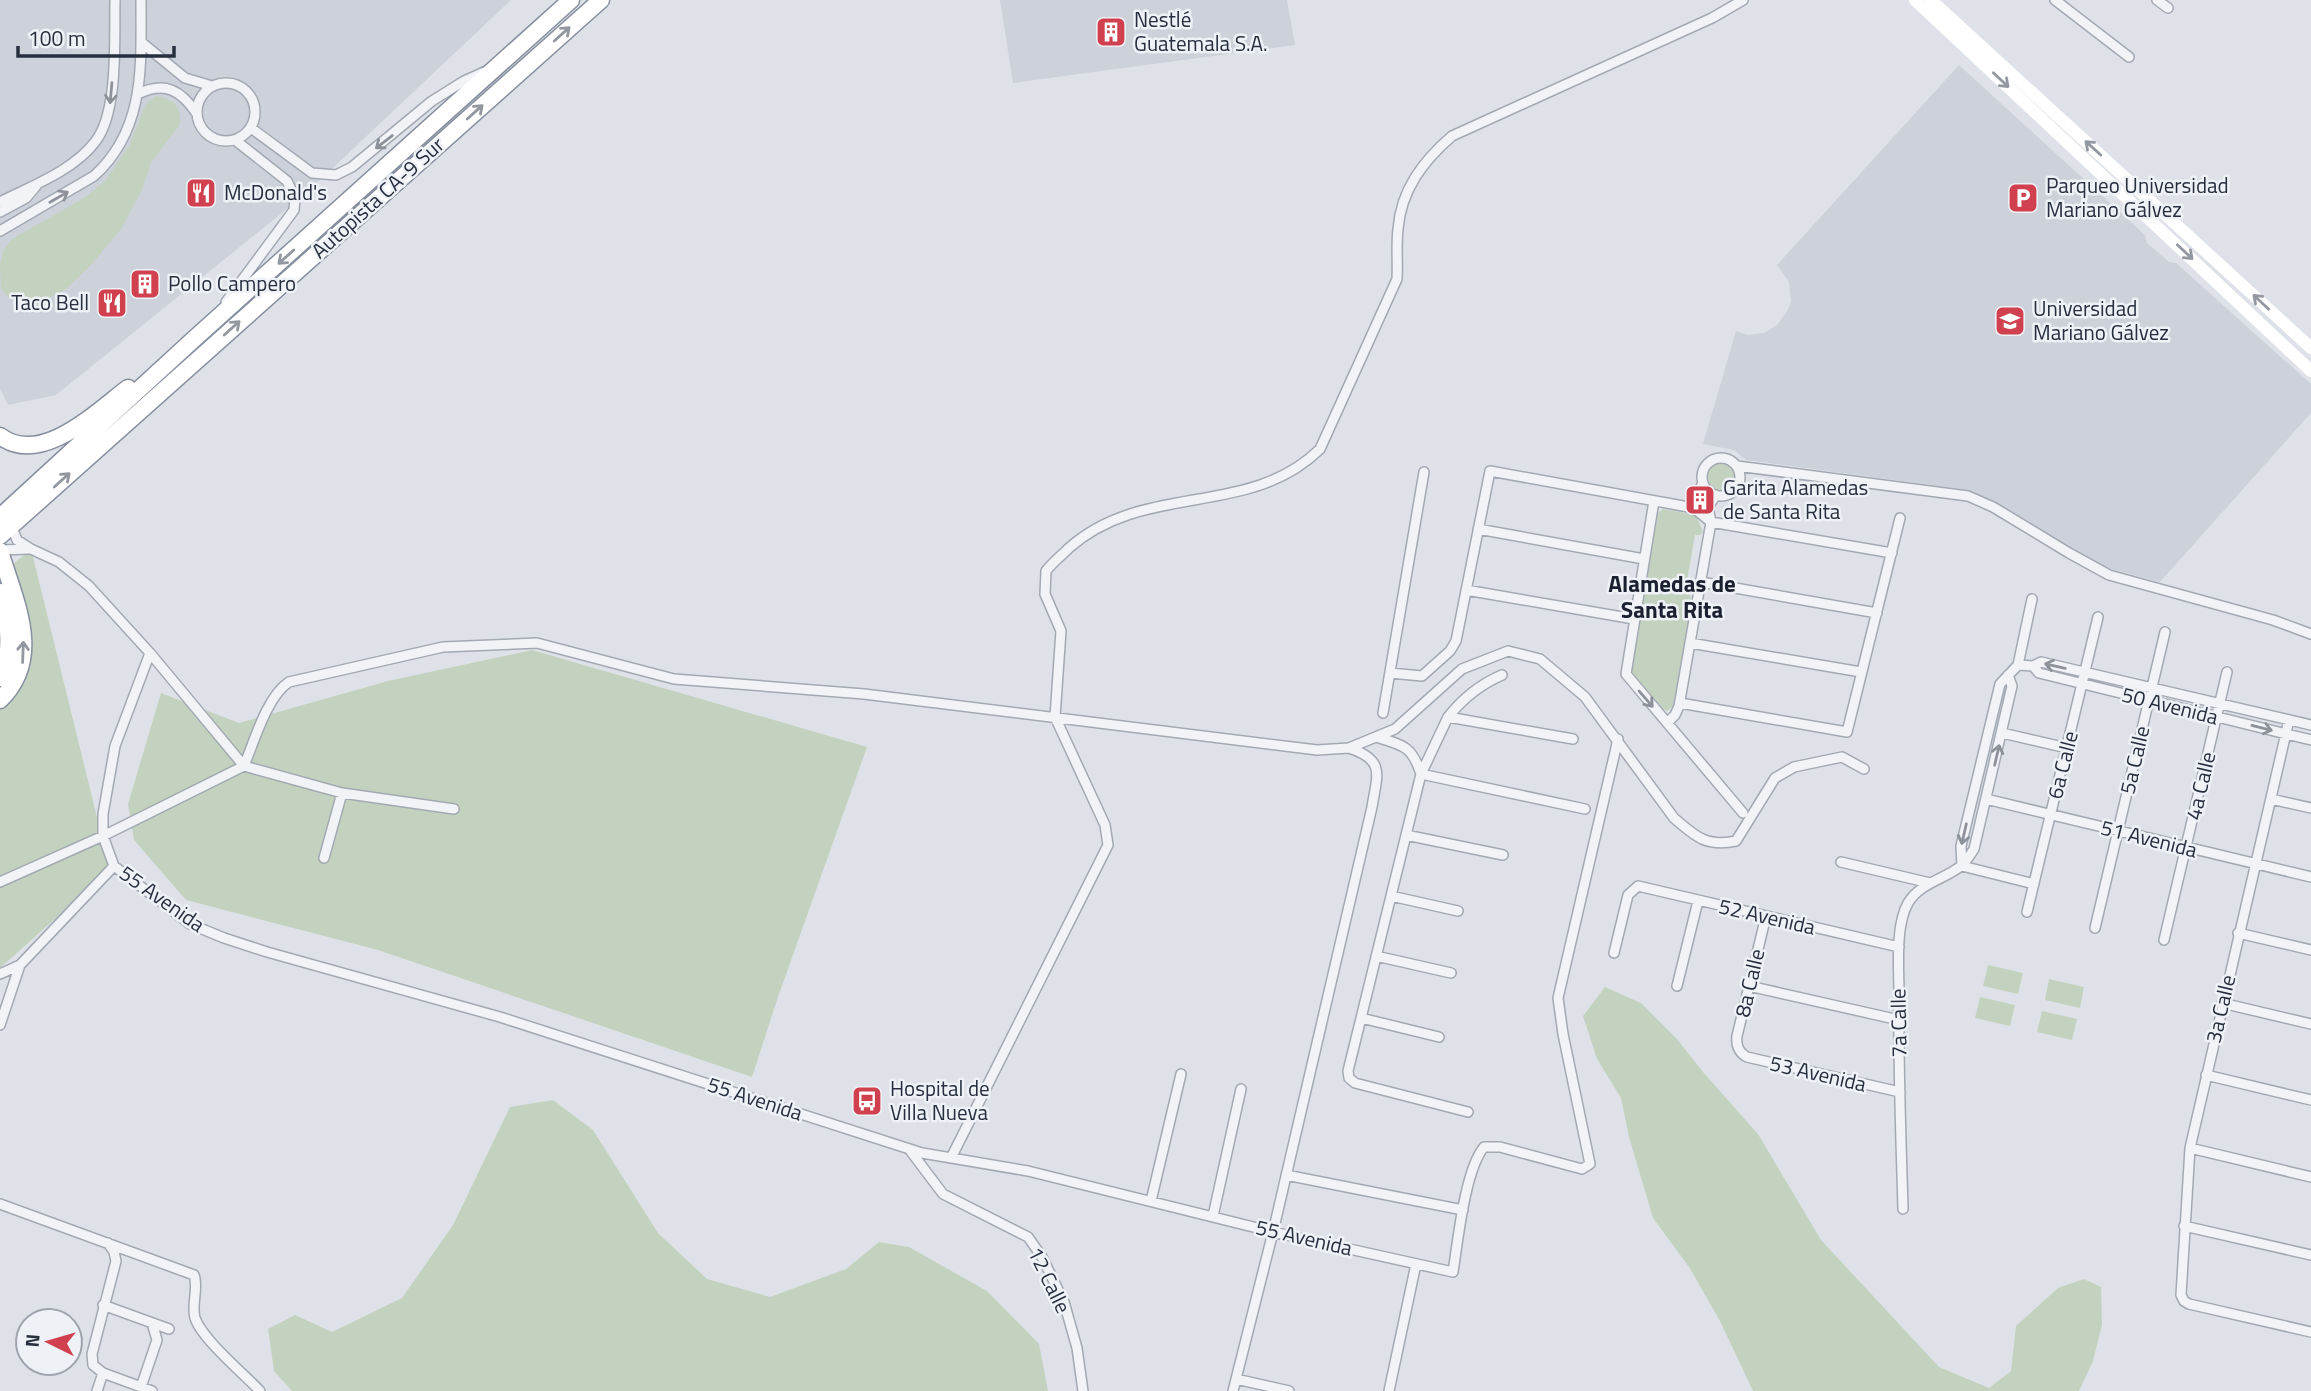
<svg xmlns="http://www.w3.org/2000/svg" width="2311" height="1391" viewBox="0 0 2311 1391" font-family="'Titillium Web',sans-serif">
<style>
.built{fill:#ccd1da}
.green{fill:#c3d2bf}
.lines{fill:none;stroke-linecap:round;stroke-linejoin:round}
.street-casing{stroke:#a3a9b2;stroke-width:12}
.highway-casing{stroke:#868e9f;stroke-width:19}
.street{stroke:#f1f3f6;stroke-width:9}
.secondary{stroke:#fff;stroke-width:12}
.highway{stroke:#fff;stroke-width:16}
.oneway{stroke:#93979f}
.oneway2{stroke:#8c919a}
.labels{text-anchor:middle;stroke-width:5;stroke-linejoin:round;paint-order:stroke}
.poi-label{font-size:21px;fill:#272f3f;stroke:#eef1f6;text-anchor:start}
.street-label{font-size:21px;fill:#272f3f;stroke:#eef1f6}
.neighbourhood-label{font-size:23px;font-weight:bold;fill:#1a2030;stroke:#eef1f6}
</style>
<rect width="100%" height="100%" fill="#dee2e8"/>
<path class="built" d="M 0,0 L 511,0 L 303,196 L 56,395 L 8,405 L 0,388 Z
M 1000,0 L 1287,0 L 1295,45 L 1013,83 Z
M 1959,65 L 2145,235 L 2147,243 L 2169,262 L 2176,263 L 2311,384 L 2311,413 L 2160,582 L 2104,567 L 1992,501 L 1968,490 L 1746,460 L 1734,450 L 1703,444 L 1736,331 L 1748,335 L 1764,333 L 1777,325 L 1788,310 L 1791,301 L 1789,282 L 1777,265 Z"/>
<path class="green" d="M 155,96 C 173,98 183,107 179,126 L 151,162 L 142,190 L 121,229 L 90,266 L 65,290 L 49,298 L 20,302 L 9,298 L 1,288 L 0,265 L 3,251 L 12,239 L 84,198 L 105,181 L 130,144 L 145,105 Z
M1707 476a14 14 0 1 1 28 0a14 14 0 1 1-28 0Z
M 1663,509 L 1696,515 L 1703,532 L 1700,535 L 1695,535 L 1685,592 L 1690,595 L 1692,600 L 1673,706 L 1667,711 L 1663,709 L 1631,671 L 1658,513 Z
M 31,549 L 110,870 L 0,968 L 0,575 Z
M 532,650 L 867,747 L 778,997 L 752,1077 L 378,950 L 186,900 L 134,840 L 128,804 L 161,693 L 239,723 L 388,681 Z
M 1988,965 L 2023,973 L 2018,994 L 1983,986 Z
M 2049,979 L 2084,987 L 2080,1008 L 2045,1000 Z
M 1605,987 L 1641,1003 L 1677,1039 L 1703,1072 L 1758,1134 L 1821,1240 L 1939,1367 L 1989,1388 L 2011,1371 L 2016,1326 L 2058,1288 L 2084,1279 L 2101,1287 L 2102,1325 L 2093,1361 L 2079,1391 L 1753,1391 L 1720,1321 L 1689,1267 L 1653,1218 L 1629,1137 L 1621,1098 L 1597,1059 L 1583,1016 Z
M 1980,997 L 2015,1005 L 2010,1026 L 1975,1018 Z
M 2042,1011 L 2077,1019 L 2072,1040 L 2037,1032 Z
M 553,1100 L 593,1130 L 658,1233 L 707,1279 L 770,1297 L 846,1269 L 879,1242 L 909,1247 L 987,1291 L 1039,1344 L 1048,1391 L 292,1391 L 274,1371 L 268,1329 L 295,1315 L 332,1332 L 402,1298 L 453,1225 L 510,1107 Z"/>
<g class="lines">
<g class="street-casing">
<path id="street" d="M 2055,0 L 2129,57
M 2157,0 L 2168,8
M 141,42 L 185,78 L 212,86
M197 112a29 29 0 1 1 58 0a29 29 0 1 1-58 0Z
M 138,94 C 165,81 181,90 197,114
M 251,128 L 312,173 L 336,175 L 352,167 L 432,101 L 464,81 L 484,72
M 0,202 C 31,186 73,171 95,142 C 119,112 114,38 115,0
M 0,212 L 26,198 L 36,186
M 0,231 L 94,176 C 146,129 141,65 141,0
M 226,302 L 294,210 L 295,198 L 287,181 L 235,140
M1702 477a19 19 0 1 1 38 0a19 19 0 1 1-38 0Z
M 1737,466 L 1968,496 L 1993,507 L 2069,553 L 2109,575 L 2273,620 L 2311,634
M 1654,501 L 1626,674 L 1743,813
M 1690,507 L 1703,483
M 11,525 L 17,540 L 31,549 L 59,562 L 89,586 L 150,653 L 244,766 L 342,793 L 454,809
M 1478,529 L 1644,559
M 0,550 L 29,549
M 1701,582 L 1877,613
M 1466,590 L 1634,619
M 1690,643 L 1861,672
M 150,653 L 115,746 L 103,814 L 103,836 L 114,866 L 190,924 L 224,938 L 267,952 L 500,1017 L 922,1153 L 1028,1171 L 1273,1232 L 1453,1272 C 1458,1240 1465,1170 1484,1147 L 1500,1147 L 1582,1169 L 1590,1164 L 1563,1034 L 1558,998 L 1618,739
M 2018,665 L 2033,666 L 2041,662 L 2311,725
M 2033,666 L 2039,673 L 2311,740
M 1390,673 L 1422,676 L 1450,651 L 1456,641 L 1490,471 L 1683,506 L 1695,509 L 1711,522 L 1892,553
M 1680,703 L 1847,732 L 1900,518
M 1383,713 L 1424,472
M 1448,717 C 1463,698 1479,685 1502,675
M 2289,720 L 2190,1148 L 2181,1295 L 2184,1301 L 2189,1304 L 2311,1332
M 1667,723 L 1675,715 L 1679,706 L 1711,522 L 1708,507 L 1716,495
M 2002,733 L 2067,748
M 1376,737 C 1403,745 1412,746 1421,774 L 1348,1071 L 1349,1078 L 1355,1083 L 1468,1112
M 1573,739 L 1448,717 L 1421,774 L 1585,809
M 1986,799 L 2311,877
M 2271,799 L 2311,808
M 1406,835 L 1503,855
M 324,858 L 342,793
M 1841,862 L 1930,883
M 1962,866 L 1961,846 L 2000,684 L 2018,665 L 2032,599
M 1962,866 L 2034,884
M 0,882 L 103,836 L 244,766 C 254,742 267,696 289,682 L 443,647 L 537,643 L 674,679 L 864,694 L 1317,750 L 1349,748 L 1395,729 L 1462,669 L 1508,651 L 1540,659 L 1585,697 L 1674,818 C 1696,837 1706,847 1736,841 L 1775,778 L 1794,767 L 1842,757 L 1864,769
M 1391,896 L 1458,911
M 2027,912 L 2098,617
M 1766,916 L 1737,1036 C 1736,1045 1738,1052 1747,1057 L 1900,1092
M 2095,928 L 2165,632
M 2238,933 L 2311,950
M 2164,940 L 2227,672
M 1614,953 L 1628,895 L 1638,886 L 1899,947
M 1376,956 L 1451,973
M 0,974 L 20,965 L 114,866
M 1677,986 L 1698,901
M 1749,986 L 1899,1020
M 2222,1003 L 2311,1024
M 1361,1018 L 1439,1037
M 0,1025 L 20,965
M 2206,1075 L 2311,1100
M 2190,1148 L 2311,1177
M 909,1149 L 943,1194 L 1028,1237 L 1042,1257 L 1064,1302 L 1077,1348 L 1083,1391
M 952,1156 L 1108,845 L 1105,825 L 1055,717 L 1061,631 L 1045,594 L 1046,571 C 1053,562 1061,556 1069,548 C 1144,481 1249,519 1320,449 L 1397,279 C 1398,262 1396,246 1398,229 C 1401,190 1423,161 1452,136 L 1712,18 L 1743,0
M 1286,1175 L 1463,1210
M 1151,1201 L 1181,1074
M 0,1204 L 194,1275 C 199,1288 191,1304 195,1318 C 202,1339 244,1374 260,1391
M 1903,1209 C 1901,1137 1898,1066 1899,994 C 1899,968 1895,926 1908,903 C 1920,883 1943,880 1961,866 C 1966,862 1970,855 1974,849 L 2012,686 L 2008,675
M 1213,1216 L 1241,1089
M 2184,1226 L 2311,1255
M 108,1243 L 114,1252 L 116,1261 L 92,1354 L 93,1365 L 103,1373 L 152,1391
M 103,1305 L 169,1329
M 1236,1379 L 1289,1391
M 141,1387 L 157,1340 L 152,1323
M 97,1391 L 103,1373
M 1233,1391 L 1273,1232 L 1372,807 C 1377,775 1386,760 1349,748
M 1389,1391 L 1416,1264"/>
</g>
<g class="highway-casing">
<path id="highway" d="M 0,436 C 41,467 96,412 128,388
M 0,517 L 194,339 L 571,0
M 0,536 L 601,0
M 0,551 C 15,602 44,657 0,700
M 0,592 C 8,620 14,651 0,678"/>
</g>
<use href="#street" class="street"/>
<path class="secondary" d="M 1915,0 L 2311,371
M 1931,0 L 2311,348"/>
<use href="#highway" class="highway"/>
</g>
<defs><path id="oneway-shaft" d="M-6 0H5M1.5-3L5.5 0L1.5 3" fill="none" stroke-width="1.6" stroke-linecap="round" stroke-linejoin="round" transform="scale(1.75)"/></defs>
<g class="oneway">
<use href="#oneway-shaft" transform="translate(562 34) rotate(-42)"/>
<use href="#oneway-shaft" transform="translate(2001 80) rotate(43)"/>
<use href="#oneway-shaft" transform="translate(475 112) rotate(-42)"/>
<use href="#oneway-shaft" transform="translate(2093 148) rotate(-138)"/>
<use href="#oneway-shaft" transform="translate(2185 252) rotate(43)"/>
<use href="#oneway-shaft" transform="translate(286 257) rotate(138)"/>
<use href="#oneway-shaft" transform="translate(2261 302) rotate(-137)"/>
<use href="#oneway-shaft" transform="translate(232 328) rotate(-42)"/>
<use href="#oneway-shaft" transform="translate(62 480) rotate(-42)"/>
<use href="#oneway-shaft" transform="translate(23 652) rotate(-88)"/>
</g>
<g class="oneway2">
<use href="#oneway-shaft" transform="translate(111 93) rotate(95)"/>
<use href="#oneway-shaft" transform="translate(384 142) rotate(142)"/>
<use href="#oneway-shaft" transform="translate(59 197) rotate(-30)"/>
<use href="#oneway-shaft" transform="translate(2055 666) rotate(-167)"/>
<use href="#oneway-shaft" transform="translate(1646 699) rotate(49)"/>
<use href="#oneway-shaft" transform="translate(2262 728) rotate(14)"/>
<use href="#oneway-shaft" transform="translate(1997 755) rotate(-77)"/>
<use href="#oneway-shaft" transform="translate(1964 834) rotate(103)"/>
</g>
<defs>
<g id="building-square" transform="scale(1.575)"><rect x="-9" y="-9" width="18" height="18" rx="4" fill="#d0404e" stroke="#eef1f6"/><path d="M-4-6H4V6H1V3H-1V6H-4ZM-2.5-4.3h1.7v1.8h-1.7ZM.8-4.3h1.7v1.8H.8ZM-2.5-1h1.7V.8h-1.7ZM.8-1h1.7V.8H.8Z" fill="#fff"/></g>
<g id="restaurant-square" transform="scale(1.575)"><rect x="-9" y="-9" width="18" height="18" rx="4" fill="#d0404e" stroke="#eef1f6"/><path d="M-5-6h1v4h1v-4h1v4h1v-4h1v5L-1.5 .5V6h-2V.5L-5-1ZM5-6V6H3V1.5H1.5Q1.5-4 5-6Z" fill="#fff"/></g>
<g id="parking-square" transform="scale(1.575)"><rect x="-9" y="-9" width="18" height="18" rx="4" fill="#d0404e" stroke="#eef1f6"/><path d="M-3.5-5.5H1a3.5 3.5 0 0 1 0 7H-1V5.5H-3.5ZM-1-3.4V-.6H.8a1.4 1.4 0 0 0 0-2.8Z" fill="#fff"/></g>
<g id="university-square" transform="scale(1.575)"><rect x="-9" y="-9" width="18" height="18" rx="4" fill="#d0404e" stroke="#eef1f6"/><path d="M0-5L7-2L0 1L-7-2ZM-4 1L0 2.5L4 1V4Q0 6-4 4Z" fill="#fff"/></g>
<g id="bus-square" transform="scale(1.575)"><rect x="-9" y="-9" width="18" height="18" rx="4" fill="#d0404e" stroke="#eef1f6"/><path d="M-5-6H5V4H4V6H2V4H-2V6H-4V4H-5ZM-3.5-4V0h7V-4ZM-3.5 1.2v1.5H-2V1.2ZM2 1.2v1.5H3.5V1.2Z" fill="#fff"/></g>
</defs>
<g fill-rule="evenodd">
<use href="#building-square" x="1111" y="32"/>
<use href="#restaurant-square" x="201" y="193"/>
<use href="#parking-square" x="2023" y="198"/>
<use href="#building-square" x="145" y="284"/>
<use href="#restaurant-square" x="112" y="303"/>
<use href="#university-square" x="2010" y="321"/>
<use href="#building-square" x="1700" y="500"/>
<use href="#bus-square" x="867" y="1101"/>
</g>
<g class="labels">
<g class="poi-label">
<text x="1134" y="27">Nestlé<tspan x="1134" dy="24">Guatemala S.A.</tspan></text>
<text x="2046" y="193">Parqueo Universidad<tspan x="2046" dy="24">Mariano Gálvez</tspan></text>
<text x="224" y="200">McDonald's</text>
<text x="168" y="291">Pollo Campero</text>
<text x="89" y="310" text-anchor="end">Taco Bell</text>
<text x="2033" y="316">Universidad<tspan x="2033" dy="24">Mariano Gálvez</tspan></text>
<text x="1723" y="495">Garita Alamedas<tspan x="1723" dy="24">de Santa Rita</tspan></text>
<text x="890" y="1096">Hospital de<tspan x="890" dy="24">Villa Nueva</tspan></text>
</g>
<g class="street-label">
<text transform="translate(378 198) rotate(-42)" y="7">Autopista CA-9 Sur</text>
<text transform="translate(2170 706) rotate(14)" y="7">50 Avenida</text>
<text transform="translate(2135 760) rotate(-77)" y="7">5a Calle</text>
<text transform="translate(2063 765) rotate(-76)" y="7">6a Calle</text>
<text transform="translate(2201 786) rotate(-77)" y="7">4a Calle</text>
<text transform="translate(2149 839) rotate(14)" y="7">51 Avenida</text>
<text transform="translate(162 899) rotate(35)" y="7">55 Avenida</text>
<text transform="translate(1767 917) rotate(13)" y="7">52 Avenida</text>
<text transform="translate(1750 983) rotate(-77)" y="7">8a Calle</text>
<text transform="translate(2221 1009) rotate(-77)" y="7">3a Calle</text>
<text transform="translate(1899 1023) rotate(-91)" y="7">7a Calle</text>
<text transform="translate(1818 1074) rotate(13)" y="7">53 Avenida</text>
<text transform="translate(755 1099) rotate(18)" y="7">55 Avenida</text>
<text transform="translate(1304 1238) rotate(13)" y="7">55 Avenida</text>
<text transform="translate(1049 1280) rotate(64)" y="7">12 Calle</text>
</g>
<g class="neighbourhood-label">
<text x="1672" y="592">Alamedas de<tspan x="1672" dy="26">Santa Rita</tspan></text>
</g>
</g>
<g transform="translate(49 1342) rotate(275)"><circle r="33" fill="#eef1f6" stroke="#9ea3ad" stroke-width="2"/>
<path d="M0-5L12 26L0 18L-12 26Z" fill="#d0404e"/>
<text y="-10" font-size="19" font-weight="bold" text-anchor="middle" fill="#272f3f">N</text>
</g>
<path d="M18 46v10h156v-10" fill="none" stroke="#272f3f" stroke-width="3.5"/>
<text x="28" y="46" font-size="21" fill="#272f3f" stroke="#eef1f6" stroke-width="5" paint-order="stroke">100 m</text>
</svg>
